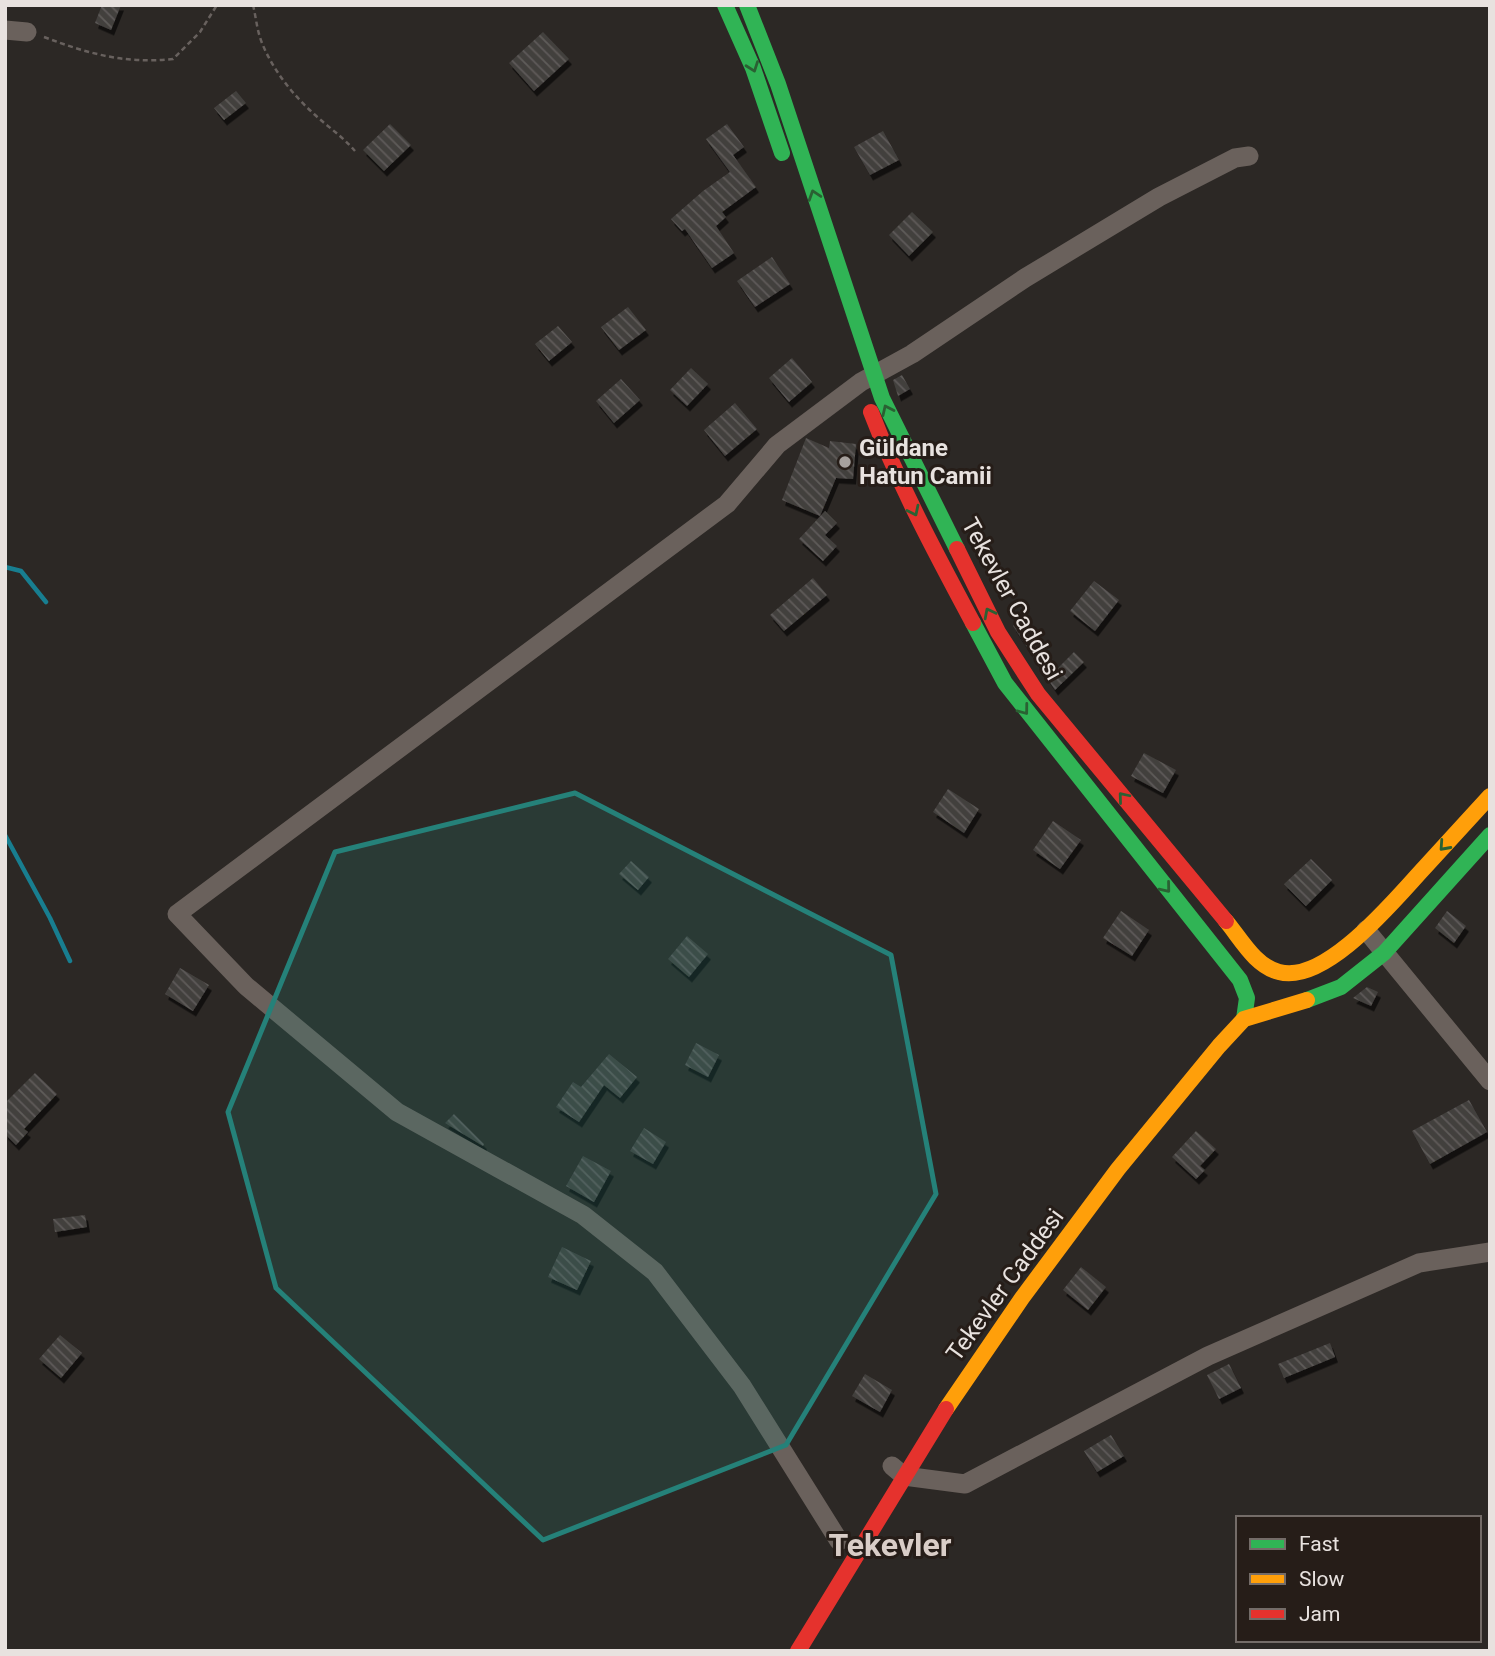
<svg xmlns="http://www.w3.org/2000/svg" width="1495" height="1656" viewBox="0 0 1495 1656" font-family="Roboto,sans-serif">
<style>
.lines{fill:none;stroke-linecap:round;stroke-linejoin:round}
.stream{stroke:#187e90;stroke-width:4.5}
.building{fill:url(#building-back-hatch);filter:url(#shadow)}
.path{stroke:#68615e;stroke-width:2.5;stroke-dasharray:5 3.5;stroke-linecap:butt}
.street{stroke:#6a615c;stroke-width:19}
.fast{stroke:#30b455;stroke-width:16}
.slow{stroke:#ff9f0a;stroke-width:16}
.jam{stroke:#e5322d;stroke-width:16}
.oneway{stroke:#2a6133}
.marked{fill:#258179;fill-opacity:0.2;stroke:#258179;stroke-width:5;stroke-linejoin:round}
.poi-dot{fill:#a6a19e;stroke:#261d18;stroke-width:2.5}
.labels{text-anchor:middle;stroke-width:6;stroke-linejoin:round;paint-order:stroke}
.poi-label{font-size:24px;font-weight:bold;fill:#e8e2df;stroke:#261d18;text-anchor:start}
.street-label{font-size:24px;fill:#e8e2df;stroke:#261d18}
.district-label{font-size:32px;font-weight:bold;fill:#d9cdc7;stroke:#261d18}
</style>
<defs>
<pattern id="building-back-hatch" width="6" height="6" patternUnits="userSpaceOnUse" patternTransform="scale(1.75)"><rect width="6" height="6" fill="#43403e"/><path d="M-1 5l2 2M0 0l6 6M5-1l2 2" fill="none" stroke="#5e5b59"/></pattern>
<filter id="shadow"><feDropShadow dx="3" dy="5.5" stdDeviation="0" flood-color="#0009"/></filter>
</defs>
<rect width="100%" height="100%" fill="#2c2825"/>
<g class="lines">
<path class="stream" d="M 5,567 L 21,571 L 46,602
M 5,835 L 50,918 L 70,961"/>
</g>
<path class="building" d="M 102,5 L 121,5 L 111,30 L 95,23 Z
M 543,32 L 569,59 L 534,91 L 509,63 Z
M 236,91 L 246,103 L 224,120 L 214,108 Z
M 390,124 L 411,145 L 384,171 L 363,150 Z
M 727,124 L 744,147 L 733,155 L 756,187 L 722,212 L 726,217 L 716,226 L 734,253 L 712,268 L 685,229 L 682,231 L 671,219 L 703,191 L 730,172 L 706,139 Z
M 883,131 L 899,160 L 870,175 L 854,147 Z
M 912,212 L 933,232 L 909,256 L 889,235 Z
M 772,257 L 790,284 L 755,307 L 737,281 Z
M 628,307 L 646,330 L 619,350 L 601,327 Z
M 558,326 L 572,342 L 549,361 L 535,344 Z
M 792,358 L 812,382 L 789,402 L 769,378 Z
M 691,368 L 708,384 L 687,406 L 670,390 Z
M 902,375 L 910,389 L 898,396 L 893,380 Z
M 621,379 L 640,400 L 614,423 L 596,401 Z
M 735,403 L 757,429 L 725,456 L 704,430 Z
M 806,438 L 829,448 L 830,441 L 856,444 L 853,479 L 836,478 L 820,516 L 782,500 Z
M 825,511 L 837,523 L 825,535 L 837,546 L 823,561 L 799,539 Z
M 813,578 L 827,595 L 784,631 L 770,615 Z
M 1094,581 L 1119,600 L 1095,631 L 1070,611 Z
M 1019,621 L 1056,670 L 1074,652 L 1084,662 L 1055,690 L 1013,626 Z
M 1144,753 L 1176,770 L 1163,793 L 1131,776 Z
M 948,789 L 979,809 L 964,833 L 933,812 Z
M 1053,821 L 1081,840 L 1060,869 L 1033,850 Z
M 1311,859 L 1332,880 L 1306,906 L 1284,884 Z
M 631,861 L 649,877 L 638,890 L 619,874 Z
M 1121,911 L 1149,930 L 1132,956 L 1103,938 Z
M 1447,911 L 1466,926 L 1454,943 L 1435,928 Z
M 687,936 L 708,954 L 689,977 L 668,959 Z
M 180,968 L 209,985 L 193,1011 L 165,994 Z
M 1367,987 L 1378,992 L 1371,1006 L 1353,998 Z
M 696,1043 L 719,1055 L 708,1077 L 685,1065 Z
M 609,1054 L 637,1077 L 620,1098 L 604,1085 L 579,1122 L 556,1107 L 573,1082 L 581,1087 Z
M 35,1073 L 57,1094 L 24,1129 L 28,1132 L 16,1145 L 5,1134 L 5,1103 Z
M 1469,1100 L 1487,1132 L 1430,1164 L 1412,1131 Z
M 454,1114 L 484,1144 L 483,1146 L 445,1123 Z
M 644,1128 L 666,1142 L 653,1164 L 630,1151 Z
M 1196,1131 L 1216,1149 L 1200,1166 L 1205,1170 L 1196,1179 L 1172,1157 Z
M 583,1156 L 611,1171 L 594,1202 L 566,1186 Z
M 85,1215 L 87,1227 L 55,1232 L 53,1219 Z
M 562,1247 L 591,1261 L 577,1290 L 548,1277 Z
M 1081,1267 L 1106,1287 L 1088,1310 L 1063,1290 Z
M 60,1335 L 82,1353 L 61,1378 L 39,1359 Z
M 1330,1343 L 1335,1357 L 1284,1378 L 1278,1364 Z
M 1229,1364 L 1241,1388 L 1219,1399 L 1207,1375 Z
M 865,1374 L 892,1390 L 880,1412 L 852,1396 Z
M 1111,1435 L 1124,1456 L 1097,1472 L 1084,1451 Z"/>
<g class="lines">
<path class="path" d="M 253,5 C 256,17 257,31 262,43 C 273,70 292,94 314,114 C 328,127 342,136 355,151
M 44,37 C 89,54 125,64 173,59 L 200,32 L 217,5"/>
<path class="street" d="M 5,30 L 27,32
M 1366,930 L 1490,1081
M 892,1466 L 904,1476 L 965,1484 L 1208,1356 L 1419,1263 L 1490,1252
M 839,1541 L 742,1386 L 655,1272 L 583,1215 L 397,1112 L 246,986 L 177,914 L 727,504 L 777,445 L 861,382 L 912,354 L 1025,278 L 1159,197 L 1235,158 L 1249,156"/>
<path class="fast" d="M 725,5 L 753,68 L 782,153
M 747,5 L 778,84 L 882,398 L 957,549
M 973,623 L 1005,683 L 1240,980 L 1247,998 L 1244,1019
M 1307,1000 L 1341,987 L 1384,953 L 1490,835"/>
<path class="slow" d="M 1226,921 C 1241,939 1255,966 1279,972 C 1326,985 1396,898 1425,867 C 1447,843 1468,820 1490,796
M 946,1409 L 1022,1298 L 1118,1169 L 1219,1046 L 1244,1019 L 1307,1000"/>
<path class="jam" d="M 871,412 C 899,485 936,554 973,623
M 957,549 L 998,632 L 1038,694 L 1226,921
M 798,1651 L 946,1409"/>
</g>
<defs><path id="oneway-chevron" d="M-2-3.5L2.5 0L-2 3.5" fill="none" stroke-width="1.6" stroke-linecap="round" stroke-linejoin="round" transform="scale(1.75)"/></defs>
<g class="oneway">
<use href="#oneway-chevron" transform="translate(753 67) rotate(70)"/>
<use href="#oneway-chevron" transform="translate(814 195) rotate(-108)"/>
<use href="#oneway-chevron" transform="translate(887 410) rotate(-115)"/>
<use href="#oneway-chevron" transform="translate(914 511) rotate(64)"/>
<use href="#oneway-chevron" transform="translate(989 613) rotate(-117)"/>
<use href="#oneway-chevron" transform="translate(1024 710) rotate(53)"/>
<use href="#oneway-chevron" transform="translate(1123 797) rotate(-130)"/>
<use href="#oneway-chevron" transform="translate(1444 846) rotate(132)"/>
<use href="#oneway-chevron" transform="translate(1166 888) rotate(51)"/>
</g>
<path class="marked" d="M 575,793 L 891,955 L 936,1194 L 786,1445 L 543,1540 L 276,1288 L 228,1112 L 335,852 Z"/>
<circle class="poi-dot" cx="845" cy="462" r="7"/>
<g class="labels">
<g class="poi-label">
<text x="859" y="456">Güldane<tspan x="859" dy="28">Hatun Camii</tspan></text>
</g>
<g class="street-label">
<text transform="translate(1012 599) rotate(61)" y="8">Tekevler Caddesi</text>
<text transform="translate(1005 1285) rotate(-54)" y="8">Tekevler Caddesi</text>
</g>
<g class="district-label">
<text x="890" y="1556">Tekevler</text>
</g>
</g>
<rect width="1495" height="1656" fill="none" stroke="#e8e2df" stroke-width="14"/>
<rect x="1236" y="1516" width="245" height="126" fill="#261d18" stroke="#746c68" stroke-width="2"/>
<rect x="1250" y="1539" width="35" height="10" fill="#30b455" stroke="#746c68" stroke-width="2"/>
<text x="1299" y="1551" font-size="21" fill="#e8e2df">Fast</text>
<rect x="1250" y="1574" width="35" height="10" fill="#ff9f0a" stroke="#746c68" stroke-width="2"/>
<text x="1299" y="1586" font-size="21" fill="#e8e2df">Slow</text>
<rect x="1250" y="1609" width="35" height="10" fill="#e5322d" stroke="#746c68" stroke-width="2"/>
<text x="1299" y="1621" font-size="21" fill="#e8e2df">Jam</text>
</svg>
